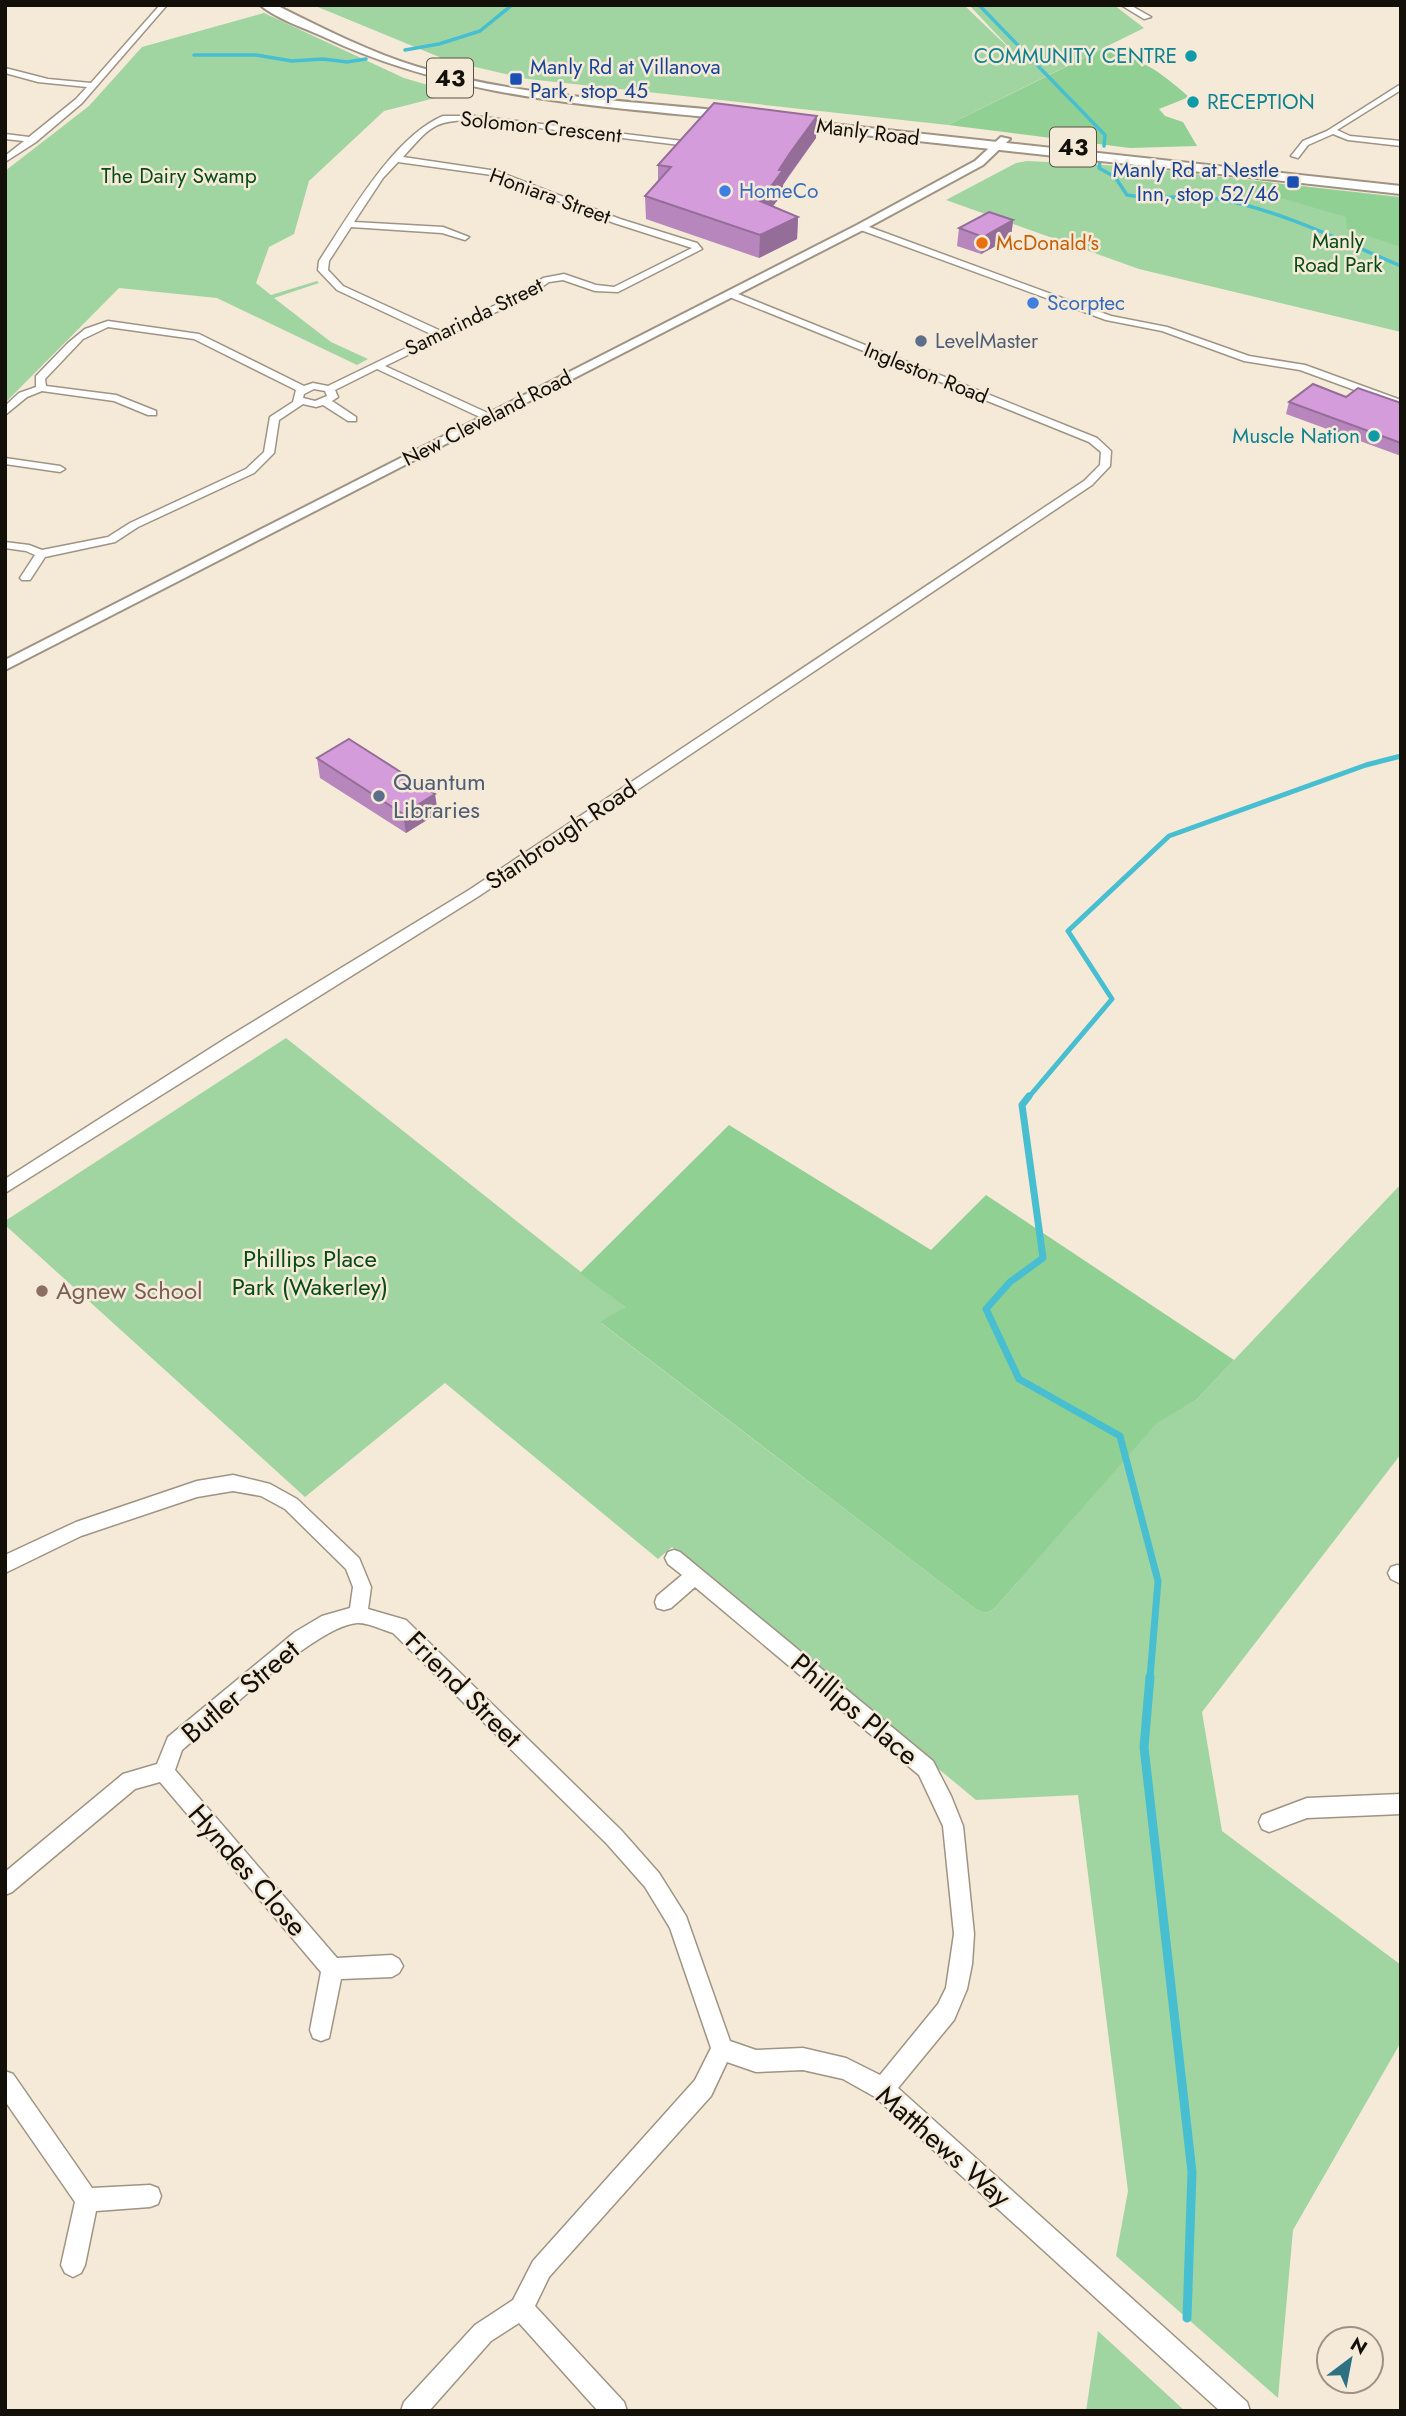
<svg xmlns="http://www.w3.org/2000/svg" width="1406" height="2416" viewBox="0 0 1406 2416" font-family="Jost,sans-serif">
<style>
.green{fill:#a0d5a2}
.forest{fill:#90d093}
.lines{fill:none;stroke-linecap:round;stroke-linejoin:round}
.stream-far3{stroke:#48bfd1;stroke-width:3.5}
.stream-far2{stroke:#48bfd1;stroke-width:5}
.stream-far1{stroke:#48bfd1;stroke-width:7}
.stream{stroke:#48bfd1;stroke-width:9}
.minor-casing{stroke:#9f9484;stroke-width:3}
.tertiary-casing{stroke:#9f9484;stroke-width:4}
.primary-casing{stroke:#9f9484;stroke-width:4}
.minor{fill:#fff;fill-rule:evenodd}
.tertiary{fill:#fff;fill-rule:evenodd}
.primary{fill:#fff;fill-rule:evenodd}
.wall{fill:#b786bc}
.shaded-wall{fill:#956d99}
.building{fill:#d59cdb;stroke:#956d99;stroke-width:2}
.culture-dot{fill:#0f9aa8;stroke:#f5e9d8;stroke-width:2.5}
.transit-dot{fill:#1a4fb4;stroke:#f5e9d8;stroke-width:2.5}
.shop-dot{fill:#3f7fe0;stroke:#f5e9d8;stroke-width:2.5}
.food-dot{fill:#e8710a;stroke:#f5e9d8;stroke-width:2.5}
.service-dot{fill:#5c6f8a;stroke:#f5e9d8;stroke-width:2.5}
.education-dot{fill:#8d6e63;stroke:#f5e9d8;stroke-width:2.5}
.labels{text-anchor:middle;stroke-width:5;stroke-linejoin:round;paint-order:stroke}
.far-culture-label{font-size:21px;fill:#0d838f;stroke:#f5e9d8;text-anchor:end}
.far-transit-label{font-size:21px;fill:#164399;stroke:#f5e9d8;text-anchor:start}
.far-street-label{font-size:21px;fill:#130f09;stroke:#f5e9d8}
.far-park-label{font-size:21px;fill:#064d14;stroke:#f5e9d8}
.far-shop-label{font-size:21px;fill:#366cbe;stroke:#f5e9d8;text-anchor:start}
.far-food-label{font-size:21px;fill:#c56008;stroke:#f5e9d8;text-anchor:start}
.far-service-label{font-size:21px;fill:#4e5e75;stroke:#f5e9d8;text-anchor:start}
.shield{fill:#f5e9d8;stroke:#575047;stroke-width:2}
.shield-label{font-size:23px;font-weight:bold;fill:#130f09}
.service-label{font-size:24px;fill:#4e5e75;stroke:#f5e9d8;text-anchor:start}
.street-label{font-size:24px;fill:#130f09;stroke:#f5e9d8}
.park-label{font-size:24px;fill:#064d14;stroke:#f5e9d8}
.education-label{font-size:24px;fill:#785e54;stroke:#f5e9d8;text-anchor:start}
.near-street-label{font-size:28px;fill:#130f09;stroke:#f5e9d8}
</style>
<rect width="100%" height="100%" fill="#f5e9d8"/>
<path class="green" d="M 313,5 L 964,5 L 1018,57 L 969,5 L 1114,5 L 1144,28 L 948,125 L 528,79 L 449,61 Z
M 264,13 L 404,78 L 455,93 L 384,111 L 309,181 L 294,234 L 269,247 L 256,283 L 271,295 L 317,281 L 319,283 L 274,298 L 331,342 L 368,359 L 357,365 L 217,298 L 119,288 L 5,403 L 5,171 L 89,106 L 142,47 Z
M 1027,161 L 1123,166 L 1401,197 L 1401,332 L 1139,269 L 946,200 L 1016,163 Z
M 286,1038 L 625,1307 L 601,1323 L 977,1610 L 986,1613 L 994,1609 L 1157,1422 L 1196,1400 L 1401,1184 L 1401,1454 L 1202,1712 L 1222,1831 L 1401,1965 L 1401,2042 L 1293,2230 L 1278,2398 L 1116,2256 L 1128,2191 L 1078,1795 L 976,1800 L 672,1547 L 658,1559 L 445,1383 L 305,1497 L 5,1225 L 5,1221 Z
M 1098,2331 L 1185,2411 L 1086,2411 Z"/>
<path class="forest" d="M 1102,49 C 1143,59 1158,70 1189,97 L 1159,109 L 1165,116 L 1183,122 L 1197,146 L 1130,148 L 948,125 Z
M 1255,181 L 1401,198 L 1401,247 L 1347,229 L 1346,217 L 1254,190 Z
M 729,1125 L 931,1250 L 986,1195 L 1234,1360 L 1196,1400 L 1157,1423 L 994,1609 L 986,1613 L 977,1610 L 600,1322 L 625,1307 L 580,1273 Z"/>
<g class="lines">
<path class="stream-far3" d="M 979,5 L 1105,135 L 1104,146
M 405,50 L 439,44 L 480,31 L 512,5
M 194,55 L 256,55 L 292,61 L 323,59 L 347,62 L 366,59
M 1100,161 L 1099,168 L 1115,177 L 1127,195 C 1158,201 1188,194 1219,199 C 1282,211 1342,241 1401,266"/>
<path class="stream-far2" d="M 1028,1098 L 1112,999 L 1068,931 L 1169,836 L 1366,765 L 1401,756"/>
<path class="stream-far1" d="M 1029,1096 L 1022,1105 L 1043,1258 L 1010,1282 L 986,1309 L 1019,1379 L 1120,1436 L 1158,1581 L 1150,1678"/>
<path class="stream" d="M 1150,1677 L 1144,1747 L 1192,2172 L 1187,2318"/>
<g class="minor-casing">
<path id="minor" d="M 160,5 L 167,5 L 82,103 L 36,142 L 5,162 L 5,156 L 24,141 L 5,139 L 5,134 L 29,137 L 76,99 L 87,87 L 38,82 L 5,73 L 5,68 L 48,79 L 91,83 Z
M 1121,5 L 1130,5 L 1151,17 L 1144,19 Z
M 1401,84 L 1401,90 L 1337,130 L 1350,136 L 1401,141 L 1401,146 L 1348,140 L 1333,134 L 1308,145 L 1298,158 L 1291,156 L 1303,141 L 1327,131 Z
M 443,116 L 474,116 L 683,141 L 683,145 L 680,145 L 474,120 C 432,120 430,128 403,157 L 497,171 L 620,219 L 697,243 L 702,249 L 618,292 L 595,291 L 563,280 L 549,282 L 527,297 L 385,366 L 492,415 L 492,419 L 484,419 L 377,369 L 335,390 L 338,397 L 332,401 L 356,417 L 356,421 L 348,421 L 323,405 L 316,407 L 303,404 L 279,420 L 274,453 L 254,473 L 138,527 L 115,542 L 45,557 L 30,580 L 22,580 L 20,578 L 35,555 L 26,551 L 5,548 L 5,542 L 29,545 L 42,550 L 108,537 L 130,523 L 246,469 L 264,452 L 270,417 L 293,402 L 296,390 L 194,339 L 108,327 L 83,339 L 45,379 L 46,386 L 116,395 L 156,411 L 156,415 L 148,415 L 114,401 L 42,391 L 27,397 L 5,415 L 5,406 L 19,393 L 36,387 L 36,376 L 68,343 L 85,329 L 108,321 L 199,334 L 304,386 L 313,383 L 328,386 L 433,335 L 337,290 L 318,270 L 319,261 C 349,216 393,137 443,116 ZM 398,162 L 492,175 L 614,223 L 692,248 L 614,287 L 596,285 L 564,274 L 543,278 L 521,293 L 441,331 L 343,286 L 328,270 L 329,261 L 351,227 L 442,233 L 465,240 L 469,237 L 443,227 L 354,222 L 383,178 ZM 314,389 L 325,391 L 327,396 L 315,401 L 303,398 L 304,394 Z
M 861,224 L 1111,316 L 1167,327 L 1249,356 L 1305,365 L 1401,400 L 1401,407 L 1300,370 L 1244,361 L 1162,331 L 1106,320 L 858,229 L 857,227 Z
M 727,292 L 733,292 L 1097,438 L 1111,451 L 1110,466 L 1092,485 L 479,896 L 5,1193 L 5,1179 L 228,1037 L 469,890 L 1084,481 L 1100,465 L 1101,452 L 1089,442 L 727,296 Z
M 5,458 L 60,466 L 65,469 L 60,472 L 5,464 Z
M 233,1475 L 270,1484 L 297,1499 L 359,1558 L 371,1587 L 368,1609 L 406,1620 L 621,1830 L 659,1873 L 686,1916 L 730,2041 L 756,2050 L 803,2048 L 846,2058 L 880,2075 L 938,2004 L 946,1988 L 954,1934 L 943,1826 L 919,1775 L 695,1587 L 671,1608 L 664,1610 L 657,1608 L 655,1602 L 657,1596 L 682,1575 L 668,1564 L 665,1558 L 668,1552 L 674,1550 L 680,1552 L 933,1761 L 951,1796 L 963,1826 L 974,1934 L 972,1964 L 967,1989 L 954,2020 L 898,2088 L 1247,2402 L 1250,2411 L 1220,2411 L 875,2097 L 843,2079 L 803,2070 L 756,2072 L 727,2062 L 711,2096 L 549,2277 L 535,2306 L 624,2402 L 627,2411 L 598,2411 L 519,2323 L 491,2341 L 429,2411 L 401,2411 L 404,2402 L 475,2325 L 513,2300 L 533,2261 L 695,2080 L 711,2048 L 670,1928 L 645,1887 L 607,1844 L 393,1633 C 383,1630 367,1622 357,1623 C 316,1626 217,1721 182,1750 L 175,1770 L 337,1958 L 392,1955 L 399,1959 L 403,1966 L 399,1973 L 392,1977 L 341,1979 L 329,2038 L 321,2041 L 313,2038 L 310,2030 L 321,1972 L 160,1782 L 135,1789 L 12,1892 L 5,1895 L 5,1872 L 123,1774 L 157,1764 L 168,1737 L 295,1632 L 322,1616 L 350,1608 L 353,1587 L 346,1569 L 285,1509 L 261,1496 L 233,1491 L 197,1497 L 81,1536 L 5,1573 L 5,1555 L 76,1522 L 197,1481 Z
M 1397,1565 L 1401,1566 L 1401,1584 L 1391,1579 L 1388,1573 L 1391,1567 Z
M 1401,1794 L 1401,1814 L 1307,1818 L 1269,1832 L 1262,1829 L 1259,1822 L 1262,1815 L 1307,1798 Z
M 5,2071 L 13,2074 L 92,2188 L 150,2185 L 158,2188 L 161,2196 L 158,2204 L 150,2207 L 96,2211 L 85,2265 L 81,2273 L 73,2277 L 65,2273 L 61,2265 L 75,2202 L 5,2101 Z"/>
</g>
<g class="tertiary-casing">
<path id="tertiary" d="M 1001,137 L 1010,139 L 983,165 L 865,229 L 5,670 L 5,660 L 857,225 L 975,161 Z"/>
</g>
<g class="primary-casing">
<path id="primary" d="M 260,5 L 276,5 C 322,28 369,52 418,67 C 521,97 630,101 736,112 L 742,116 L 736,120 C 592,105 455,99 322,36 C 302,27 277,19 260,5 Z
M 786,119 L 1401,186 L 1401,194 L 782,126 L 780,123 Z"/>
</g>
<use href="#minor" class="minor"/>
<use href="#tertiary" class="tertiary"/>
<use href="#primary" class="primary"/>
</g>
<path class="wall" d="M 816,138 L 783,185 L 783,193 L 773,206 L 798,217 L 797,239 L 759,258 L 646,219 L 645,196 L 658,182 L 658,165 Z
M 1013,220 L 1011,238 L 981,254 L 957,246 L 959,228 Z
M 1346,397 L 1401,403 L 1401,456 L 1286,414 L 1289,402 Z
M 317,758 L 438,813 L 406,833 L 320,778 Z"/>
<path class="shaded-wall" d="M 817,116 L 816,138 L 789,175 L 783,185 L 783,193 L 760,223 L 760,201 L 790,153 Z
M 798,217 L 797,239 L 759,258 L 760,235 Z
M 1013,220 L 1011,238 L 981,254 L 983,237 Z
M 435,794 L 438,813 L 406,833 L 403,814 Z"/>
<path class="building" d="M 714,103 L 817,116 L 790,153 L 779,170 L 783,170 L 760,201 L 798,217 L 760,235 L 645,196 L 671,167 L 658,165 Z
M 989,212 L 1013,220 L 983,237 L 959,228 Z
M 1313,384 L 1346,397 L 1358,388 L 1401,403 L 1401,443 L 1289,402 Z
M 349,739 L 435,794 L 403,814 L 317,758 Z"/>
<g class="culture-dot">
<circle cx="1191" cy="56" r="7"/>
<circle cx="1193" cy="102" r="7"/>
<circle cx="1374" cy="436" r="7"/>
</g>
<g class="transit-dot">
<rect x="509" y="72" width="14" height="14" rx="3.5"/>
<rect x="1286" y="175" width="14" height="14" rx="3.5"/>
</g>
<g class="shop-dot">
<circle cx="725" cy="191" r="7"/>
<circle cx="1033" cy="303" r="7"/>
</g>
<circle class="food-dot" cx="982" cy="243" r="7"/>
<g class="service-dot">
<circle cx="921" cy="341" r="7"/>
<circle cx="379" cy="796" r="7"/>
</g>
<circle class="education-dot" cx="42" cy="1291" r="7"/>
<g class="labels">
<g class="far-culture-label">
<text x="1177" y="63">COMMUNITY CENTRE</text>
<text x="1207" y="109" text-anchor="start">RECEPTION</text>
<text x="1360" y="443">Muscle Nation</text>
</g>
<g class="far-transit-label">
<text x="530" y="74">Manly Rd at Villanova<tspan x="530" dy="24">Park, stop 45</tspan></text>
<text x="1279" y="177" text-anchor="end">Manly Rd at Nestle<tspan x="1279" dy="24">Inn, stop 52/46</tspan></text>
</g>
<g class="far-street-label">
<text transform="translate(541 127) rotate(6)" y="7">Solomon Crescent</text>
<text transform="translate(868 132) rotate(7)" y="7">Manly Road</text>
<text transform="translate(550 196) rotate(20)" y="7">Honiara Street</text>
<text transform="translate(474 317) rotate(-26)" y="7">Samarinda Street</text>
<text transform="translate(926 373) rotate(22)" y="7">Ingleston Road</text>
<text transform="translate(487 418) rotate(-27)" y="7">New Cleveland Road</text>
</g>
<g class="far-park-label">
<text x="179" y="183">The Dairy Swamp</text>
<text x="1338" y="248">Manly<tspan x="1338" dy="24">Road Park</tspan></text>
</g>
<g class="far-shop-label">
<text x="739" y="198">HomeCo</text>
<text x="1047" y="310">Scorptec</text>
</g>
<g class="far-food-label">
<text x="996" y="250">McDonald's</text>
</g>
<g class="far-service-label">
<text x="935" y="348">LevelMaster</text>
</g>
<g class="shield">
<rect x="427" y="58.5" width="46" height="39" rx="5"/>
<rect x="1050" y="127.5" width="46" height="39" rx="5"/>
</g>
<g class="shield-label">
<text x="450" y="86">43</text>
<text x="1073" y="155">43</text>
</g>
<g class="service-label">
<text x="393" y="790">Quantum<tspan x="393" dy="28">Libraries</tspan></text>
</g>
<g class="street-label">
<text transform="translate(561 835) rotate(-34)" y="8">Stanbrough Road</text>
</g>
<g class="park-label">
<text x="310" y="1267">Phillips Place<tspan x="310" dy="28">Park (Wakerley)</tspan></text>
</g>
<g class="education-label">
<text x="56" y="1299">Agnew School</text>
</g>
<g class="near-street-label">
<text transform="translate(464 1689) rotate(45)" y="10">Friend Street</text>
<text transform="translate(240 1691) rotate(-40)" y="10">Butler Street</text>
<text transform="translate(855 1709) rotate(40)" y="10">Phillips Place</text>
<text transform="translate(248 1870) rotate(49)" y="10">Hyndes Close</text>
<text transform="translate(944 2146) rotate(41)" y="10">Matthews Way</text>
</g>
</g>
<rect width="1406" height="2416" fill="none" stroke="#130f09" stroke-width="14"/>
<g transform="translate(1350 2360) rotate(32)"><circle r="33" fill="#f5e9d8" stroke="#9b9285" stroke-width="2"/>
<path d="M0-5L12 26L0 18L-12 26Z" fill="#2e7182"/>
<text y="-10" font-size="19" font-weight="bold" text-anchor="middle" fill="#130f09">N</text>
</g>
</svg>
